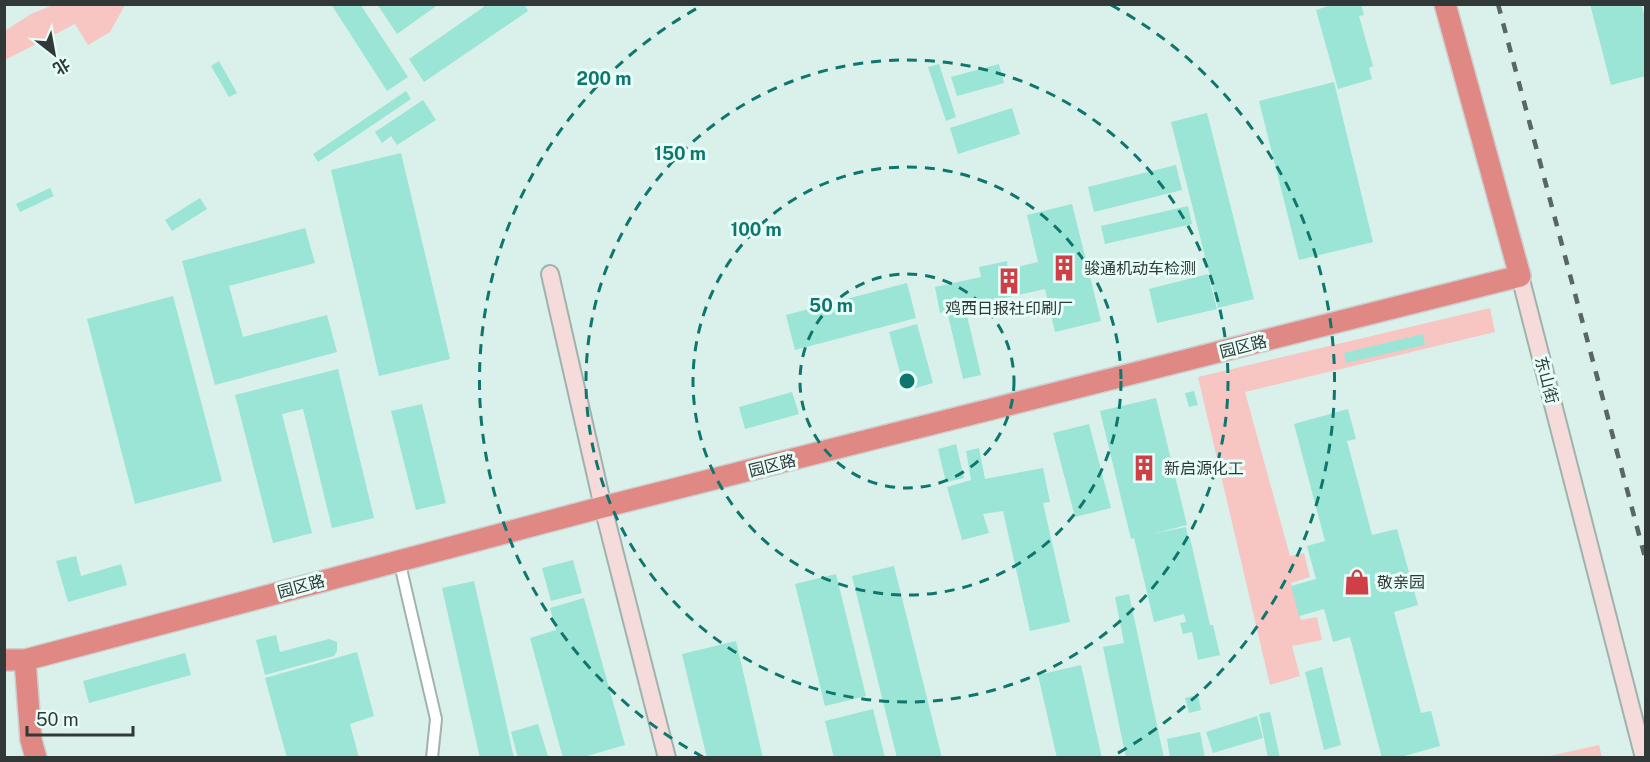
<svg xmlns="http://www.w3.org/2000/svg" width="1650" height="762" viewBox="0 0 1650 762" font-family="'Public Sans','Noto Sans SC',sans-serif">
<style>
.green{fill:#f7c6c3}
.building{fill:#9ae5d5}
.lines{fill:none;stroke-linecap:round;stroke-linejoin:round}
.street-casing{stroke:#9fb3ae;stroke-width:14}
.secondary-casing{stroke:#9fb3ae;stroke-width:20}
.highway-casing{stroke:#cdcfcf;stroke-width:24}
.street{stroke:#fff;stroke-width:10}
.secondary{stroke:#f5dbda;stroke-width:16}
.highway{stroke:#df8884;stroke-width:21}
.rail{stroke:#596663;stroke-width:4.5;stroke-dasharray:10 10;stroke-linecap:butt}
.ring{fill:none;stroke:#0f766e;stroke-width:3;stroke-dasharray:10 8}
.labels{text-anchor:middle;stroke-width:6;stroke-linejoin:round;paint-order:stroke}
.poi-label{font-size:16px;fill:#303937;stroke:#e7fdf8;text-anchor:start}
.street-label{font-size:16px;fill:#303937;stroke:#e7fdf8}
.centre{fill:#0f766e;stroke:#e7fdf8;stroke-width:3}
.ring-label{font-size:18px;text-anchor:middle;font-weight:bold;fill:#0f766e;stroke:#e7fdf8;stroke-width:6;stroke-linejoin:round;paint-order:stroke}
</style>
<rect width="100%" height="100%" fill="#daf0ea"/>
<path class="green" d="M 53,5 L 125,5 L 110,32 L 88,45 L 75,24 L 5,60 L 6,30 L 31,14 Z
M 1490,308 L 1495,332 L 1245,392 L 1290,556 L 1304,553 L 1310,577 L 1291,583 L 1301,620 L 1317,617 L 1322,640 L 1292,646 L 1300,676 L 1270,685 L 1198,377 Z
M 1599,745 L 1602,757 L 1545,757 Z"/>
<path class="building" d="M 331,4 L 360,4 L 408,77 L 387,91 Z
M 377,4 L 439,4 L 397,34 Z
M 488,4 L 524,4 L 528,11 L 424,82 L 409,59 Z
M 1335,4 L 1361,4 L 1364,15 L 1359,16 L 1373,66 L 1369,68 L 1372,79 L 1338,89 L 1316,10 Z
M 1590,4 L 1641,4 L 1646,20 L 1646,76 L 1611,85 Z
M 219,61 L 237,93 L 229,97 L 211,66 Z
M 939,64 L 956,117 L 946,121 L 928,67 Z
M 999,64 L 1004,83 L 957,96 L 951,77 Z
M 1334,82 L 1373,242 L 1299,260 L 1259,101 Z
M 406,91 L 411,99 L 318,162 L 313,154 Z
M 423,100 L 436,120 L 397,145 L 391,136 L 382,143 L 375,132 Z
M 1012,108 L 1020,134 L 958,154 L 950,128 Z
M 1207,113 L 1254,299 L 1218,308 L 1171,122 Z
M 401,153 L 450,359 L 379,376 L 331,170 Z
M 1176,165 L 1182,190 L 1094,212 L 1088,187 Z
M 50,188 L 54,196 L 20,212 L 16,204 Z
M 200,198 L 207,209 L 172,231 L 165,220 Z
M 1072,204 L 1101,321 L 1055,332 L 1045,289 L 965,307 L 981,375 L 963,379 L 947,311 L 940,313 L 935,287 L 981,277 L 979,267 L 1007,261 L 1008,269 L 1038,262 L 1027,215 Z
M 1188,206 L 1192,224 L 1105,244 L 1101,226 Z
M 305,228 L 315,263 L 229,286 L 243,337 L 327,315 L 337,352 L 215,385 L 182,261 Z
M 1208,274 L 1217,309 L 1157,323 L 1149,289 Z
M 907,283 L 916,318 L 795,350 L 786,315 Z
M 173,296 L 222,481 L 135,504 L 87,319 Z
M 917,324 L 933,383 L 905,391 L 889,332 Z
M 1423,334 L 1425,345 L 1346,363 L 1344,353 Z
M 338,369 L 374,518 L 332,528 L 303,409 L 282,414 L 312,533 L 273,543 L 235,395 Z
M 1194,391 L 1198,405 L 1189,407 L 1185,393 Z
M 792,392 L 799,414 L 745,429 L 739,407 Z
M 1156,398 L 1187,525 L 1152,534 L 1186,527 L 1188,538 L 1190,538 L 1210,625 L 1213,625 L 1220,655 L 1198,660 L 1192,632 L 1183,634 L 1180,623 L 1186,622 L 1184,614 L 1154,622 L 1134,538 L 1131,539 L 1100,411 Z
M 422,404 L 446,503 L 416,510 L 391,411 Z
M 1348,409 L 1356,439 L 1347,441 L 1372,535 L 1397,529 L 1418,605 L 1394,612 L 1421,713 L 1431,711 L 1440,746 L 1397,758 L 1382,758 L 1350,637 L 1333,642 L 1324,609 L 1299,616 L 1291,586 L 1316,579 L 1307,546 L 1325,541 L 1294,424 Z
M 1089,424 L 1111,508 L 1075,517 L 1053,433 Z
M 956,444 L 964,478 L 946,482 L 938,449 Z
M 979,448 L 985,479 L 1043,468 L 1050,502 L 1043,503 L 1070,622 L 1030,631 L 1003,511 L 983,514 L 989,533 L 962,540 L 947,487 L 971,480 L 966,451 Z
M 76,556 L 81,576 L 121,564 L 127,585 L 68,602 L 56,561 Z
M 573,560 L 582,593 L 551,601 L 542,568 Z
M 894,566 L 942,758 L 897,758 L 852,576 Z
M 836,574 L 866,696 L 825,706 L 795,584 Z
M 474,581 L 514,758 L 480,758 L 442,588 Z
M 1129,594 L 1164,758 L 1126,758 L 1103,647 L 1124,643 L 1115,597 Z
M 584,598 L 625,745 L 580,758 L 563,758 L 530,638 L 556,630 L 550,608 Z
M 276,635 L 280,652 L 329,639 L 337,642 L 337,651 L 334,656 L 265,675 L 256,640 Z
M 736,641 L 763,758 L 707,758 L 682,654 Z
M 357,652 L 374,716 L 350,724 L 359,758 L 287,758 L 265,678 Z
M 185,653 L 191,675 L 89,703 L 83,681 Z
M 1081,665 L 1102,758 L 1057,758 L 1038,675 Z
M 1322,667 L 1341,745 L 1324,750 L 1305,672 Z
M 1198,695 L 1201,710 L 1189,713 L 1185,698 Z
M 873,709 L 885,758 L 834,758 L 825,721 Z
M 1270,712 L 1280,758 L 1268,758 L 1259,714 Z
M 1257,716 L 1263,738 L 1213,753 L 1206,732 Z
M 538,724 L 548,756 L 518,758 L 511,732 Z
M 1200,732 L 1205,758 L 1170,758 L 1167,739 Z"/>
<g class="lines">
<g class="street-casing">
<path id="street" d="M 399,560 L 436,719 L 432,758"/>
</g>
<g class="secondary-casing">
<path id="secondary" d="M 550,274 L 603,507 L 667,758
M 1520,276 L 1644,758"/>
</g>
<g class="highway-casing">
<path id="highway" d="M 4,660 L 25,660 L 603,507 L 1520,276 L 1445,4
M 25,660 L 31,740 L 36,758"/>
</g>
<use href="#street" class="street"/>
<use href="#secondary" class="secondary"/>
<use href="#highway" class="highway"/>
<path class="rail" d="M 1498,4 L 1646,561"/>
</g>
<g class="ring">
<circle cx="907" cy="381" r="107"/>
<circle cx="907" cy="381" r="214"/>
<circle cx="907" cy="381" r="321"/>
<path d="M703 757A428 428 0 0 1 703 5M1111 5A428 428 0 0 1 1111 757"/>
</g>
<defs>
<g id="building-bare" transform="scale(2.07)"><path d="M-4-6H4V6H1V3H-1V6H-4ZM-2.5-4.3h1.7v1.8h-1.7ZM.8-4.3h1.7v1.8H.8ZM-2.5-1h1.7V.8h-1.7ZM.8-1h1.7V.8H.8Z" fill="#cf3f45" stroke="#e7fdf8" stroke-width="2.5" paint-order="stroke"/></g>
<g id="shop-bare" transform="scale(2.07)"><path d="M-5-2.5h2.3a2.7 3.5 0 0 1 5.4 0H5L5.5 6h-11ZM-1.5-2.5h3a1.5 2.3 0 0 0-3 0Z" fill="#cf3f45" stroke="#e7fdf8" stroke-width="2.5" paint-order="stroke"/></g>
</defs>
<g fill-rule="evenodd">
<use href="#building-bare" x="1064" y="268"/>
<use href="#building-bare" x="1009" y="281"/>
<use href="#building-bare" x="1144" y="468"/>
<use href="#shop-bare" x="1357" y="582"/>
</g>
<g class="labels">
<g class="poi-label">
<text x="1084" y="274">骏通机动车检测</text>
<text x="1009" y="314" text-anchor="middle">鸡西日报社印刷厂</text>
<text x="1164" y="474">新启源化工</text>
<text x="1377" y="588">敬亲园</text>
</g>
<g class="street-label">
<text transform="translate(1243 346) rotate(-14)" y="6">园区路</text>
<text transform="translate(1547 380) rotate(75)" y="6">东山街</text>
<text transform="translate(772 465) rotate(-14)" y="6">园区路</text>
<text transform="translate(301 586) rotate(-15)" y="6">园区路</text>
</g>
</g>
<circle cx="907" cy="381" r="9" class="centre"/>
<g class="ring-label">
<text x="604" y="85">200 m</text>
<text x="680" y="160">150 m</text>
<text x="756" y="236">100 m</text>
<text x="831" y="312">50 m</text>
</g>
<rect width="1650" height="762" fill="none" stroke="#303937" stroke-width="12"/>
<g transform="translate(54 54) rotate(149)" stroke="#e7fdf8" stroke-width="4.5" paint-order="stroke">
<path d="M0-4.5L10 22L0 15L-10 22Z" fill="#303937"/>
<text y="-9" font-size="16" font-weight="bold" text-anchor="middle" fill="#303937">北</text>
</g>
<path d="M27 726v9h106v-9" fill="none" stroke="#303937" stroke-width="3"/>
<text x="36" y="726" font-size="18" fill="#303937" stroke="#e7fdf8" stroke-width="4.5" paint-order="stroke">50 m</text>
</svg>
